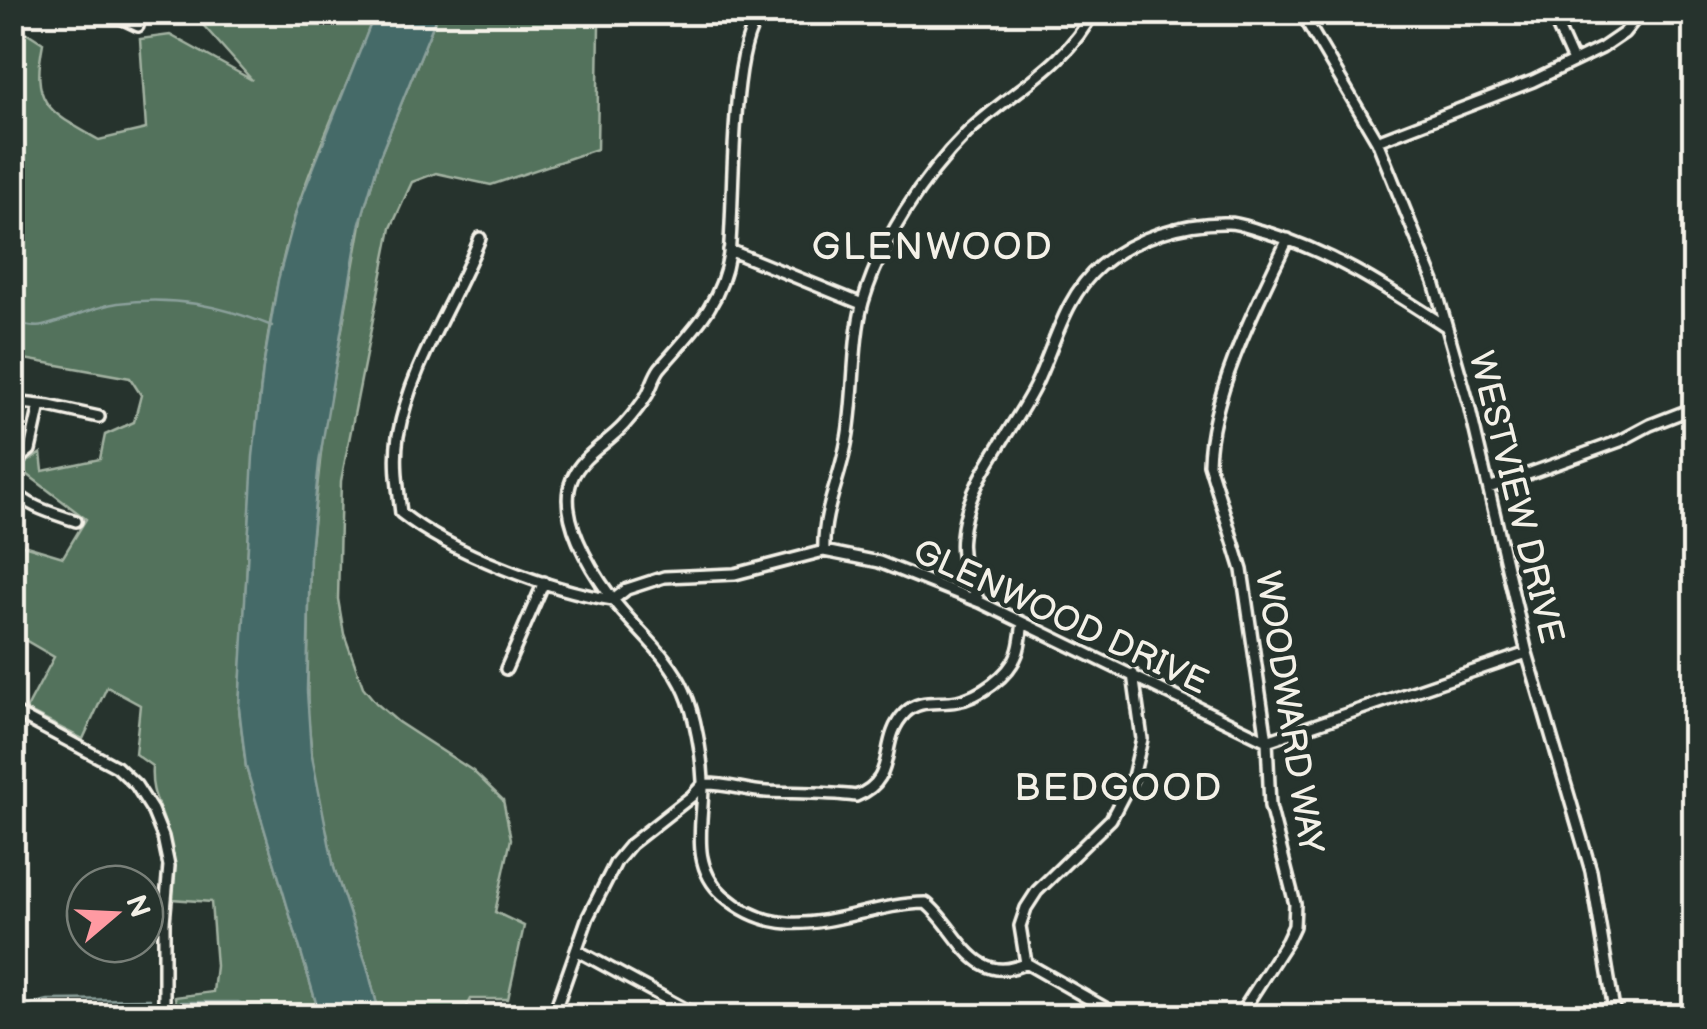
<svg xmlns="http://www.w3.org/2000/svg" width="1707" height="1029" viewBox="0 0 1707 1029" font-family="'Balsamiq Sans',sans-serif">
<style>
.green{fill:#52725b;stroke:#a3b2a2;stroke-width:2.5}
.water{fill:#456a67;stroke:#8ba09b;stroke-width:2.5}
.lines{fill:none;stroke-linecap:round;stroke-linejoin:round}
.stream{stroke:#8ba09b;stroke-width:2.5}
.minor-casing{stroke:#f4f1e8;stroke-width:16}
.minor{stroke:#26332d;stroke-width:9}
.labels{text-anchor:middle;stroke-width:9;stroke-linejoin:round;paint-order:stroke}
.street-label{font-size:35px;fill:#f4f1e8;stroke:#26332d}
.neighbourhood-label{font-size:38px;letter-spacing:2.5px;fill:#f4f1e8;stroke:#26332d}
</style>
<rect width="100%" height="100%" fill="#26332d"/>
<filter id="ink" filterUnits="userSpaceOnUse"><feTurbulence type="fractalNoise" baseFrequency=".01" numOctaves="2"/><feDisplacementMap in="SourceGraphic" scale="20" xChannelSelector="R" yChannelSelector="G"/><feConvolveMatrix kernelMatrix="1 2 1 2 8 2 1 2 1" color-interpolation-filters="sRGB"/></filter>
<g filter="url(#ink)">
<path class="green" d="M 165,13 L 375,13 C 347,90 306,167 286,247 C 248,398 250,554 239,708 L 246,767 L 320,1016 L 178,1016 L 175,997 L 213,992 L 216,966 L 211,902 L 172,899 C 175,874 173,851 166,827 C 159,803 150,793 152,766 L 135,754 L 140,705 L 107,687 L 83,739 L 26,710 L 54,657 L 13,633 L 13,542 L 63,557 L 86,519 L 19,468 L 41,453 L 43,471 L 100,459 L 105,435 L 134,422 L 141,395 L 130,378 L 13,357 L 12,23 L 43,43 C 31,105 48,111 99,140 L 146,129 L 140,39 L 170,35 L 252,80 L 203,25 Z
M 438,13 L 606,13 L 599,25 L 597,149 L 491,185 L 436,173 L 412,182 L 391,228 L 341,481 L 338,599 L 344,634 L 363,687 L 376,703 L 398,722 L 473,771 L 503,800 L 511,839 L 495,912 L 524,926 L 508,999 L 471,999 L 462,1016 L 380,1016 L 367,966 L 334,868 L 313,766 L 307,707 L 310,552 L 323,434 L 363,213 L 380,156 Z"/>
<path class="water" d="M 375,13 L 438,13 L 380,156 L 359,227 L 319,463 L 310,552 L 307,691 L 311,751 L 334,868 L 367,966 L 380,1016 L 320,1016 L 246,767 L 239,708 L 253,456 L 263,368 L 278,280 L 297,209 Z"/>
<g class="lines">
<path class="stream" d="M 12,322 C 22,324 34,329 43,326 C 69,320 92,307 118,303 C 173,295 222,306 272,326
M 181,1002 L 238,1002 L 275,1016
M 12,1009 L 48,1000 L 150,999"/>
<g class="minor-casing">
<path id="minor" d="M 108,12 L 138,26
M 764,12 C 728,34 735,208 729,254 C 721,306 692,331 660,368 C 654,376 652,386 647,395 C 641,405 632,416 624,425 C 608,443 581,456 572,479 C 557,515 590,568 611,597 C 634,629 669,654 685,692 C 695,714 702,756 703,781 C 704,820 688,864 723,895 C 789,953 854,904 926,903 C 958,928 973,989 1026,963
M 1307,12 L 1308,24 L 1377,141 L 1434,282 L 1469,405 L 1527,653 L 1591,871 L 1615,1016
M 1551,12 L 1572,59
M 1377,141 L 1533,81 L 1602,48 L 1624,33 L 1641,12
M 480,238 C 454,305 411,363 398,436 C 394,461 398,488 401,513 C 452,553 548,590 613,600 L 627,589 L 664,577 L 735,574 L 824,551 L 879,562 L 980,602 L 1267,741 L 1527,653
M 729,250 L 862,304
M 12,402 L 49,406 L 99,417
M 12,464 L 30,450 L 40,405
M 1489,488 L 1620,441 L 1650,425 L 1694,408
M 12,489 C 29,508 53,513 76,521
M 824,551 C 822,512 841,477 847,439 C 855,397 852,342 863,302 C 881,241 922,178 967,133 C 1009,92 1066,67 1093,12
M 979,601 C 968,579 959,561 962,536 C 967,481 1011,434 1035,386 C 1055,345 1064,297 1100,266 C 1135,237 1183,222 1228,223 C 1240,223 1253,229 1265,232 C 1333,252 1388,289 1447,327
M 506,669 L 544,582
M 12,711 L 117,767 L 136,785 L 152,810 L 163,837 L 169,866 L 164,922 L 164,1016
M 578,951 L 698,1016
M 1026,963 L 1020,926 L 1026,908 L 1037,891 L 1111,819 L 1133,777 L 1142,739 L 1133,674
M 1026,963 L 1119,1016
M 553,1016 L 588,917 L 616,862 L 631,844 L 692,796 L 703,784 C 727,783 745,791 767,792 C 797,793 826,792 856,796 C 900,779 877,741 905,713 C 920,698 938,705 957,701 C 979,697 1009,676 1017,654 C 1021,644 1021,633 1023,623
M 1239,1016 L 1287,941 L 1294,926 L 1295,904 L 1270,806 L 1267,741 L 1242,570 L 1209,464 C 1210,395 1258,301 1288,239"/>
</g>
<use href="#minor" class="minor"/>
</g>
</g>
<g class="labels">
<g class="street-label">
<text transform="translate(1517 497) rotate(76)" y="12">WESTVIEW DRIVE</text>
<text transform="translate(1061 616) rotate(25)" y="12">GLENWOOD DRIVE</text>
<text transform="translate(1290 712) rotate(81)" y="12">WOODWARD WAY</text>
</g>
<g class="neighbourhood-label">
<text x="933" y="259">GLENWOOD</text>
<text x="1119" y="800">BEDGOOD</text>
</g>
</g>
<rect width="1707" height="1029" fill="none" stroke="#26332d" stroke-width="50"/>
<rect x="25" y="25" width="1657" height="979" fill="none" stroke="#f4f1e8" stroke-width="4" filter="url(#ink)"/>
<g transform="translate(115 914) rotate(71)"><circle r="48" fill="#26332d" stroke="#787f78" stroke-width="2.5"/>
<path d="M0-8L18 38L0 25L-18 38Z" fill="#ff9aa2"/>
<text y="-15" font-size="28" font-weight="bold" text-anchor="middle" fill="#f4f1e8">N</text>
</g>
</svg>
